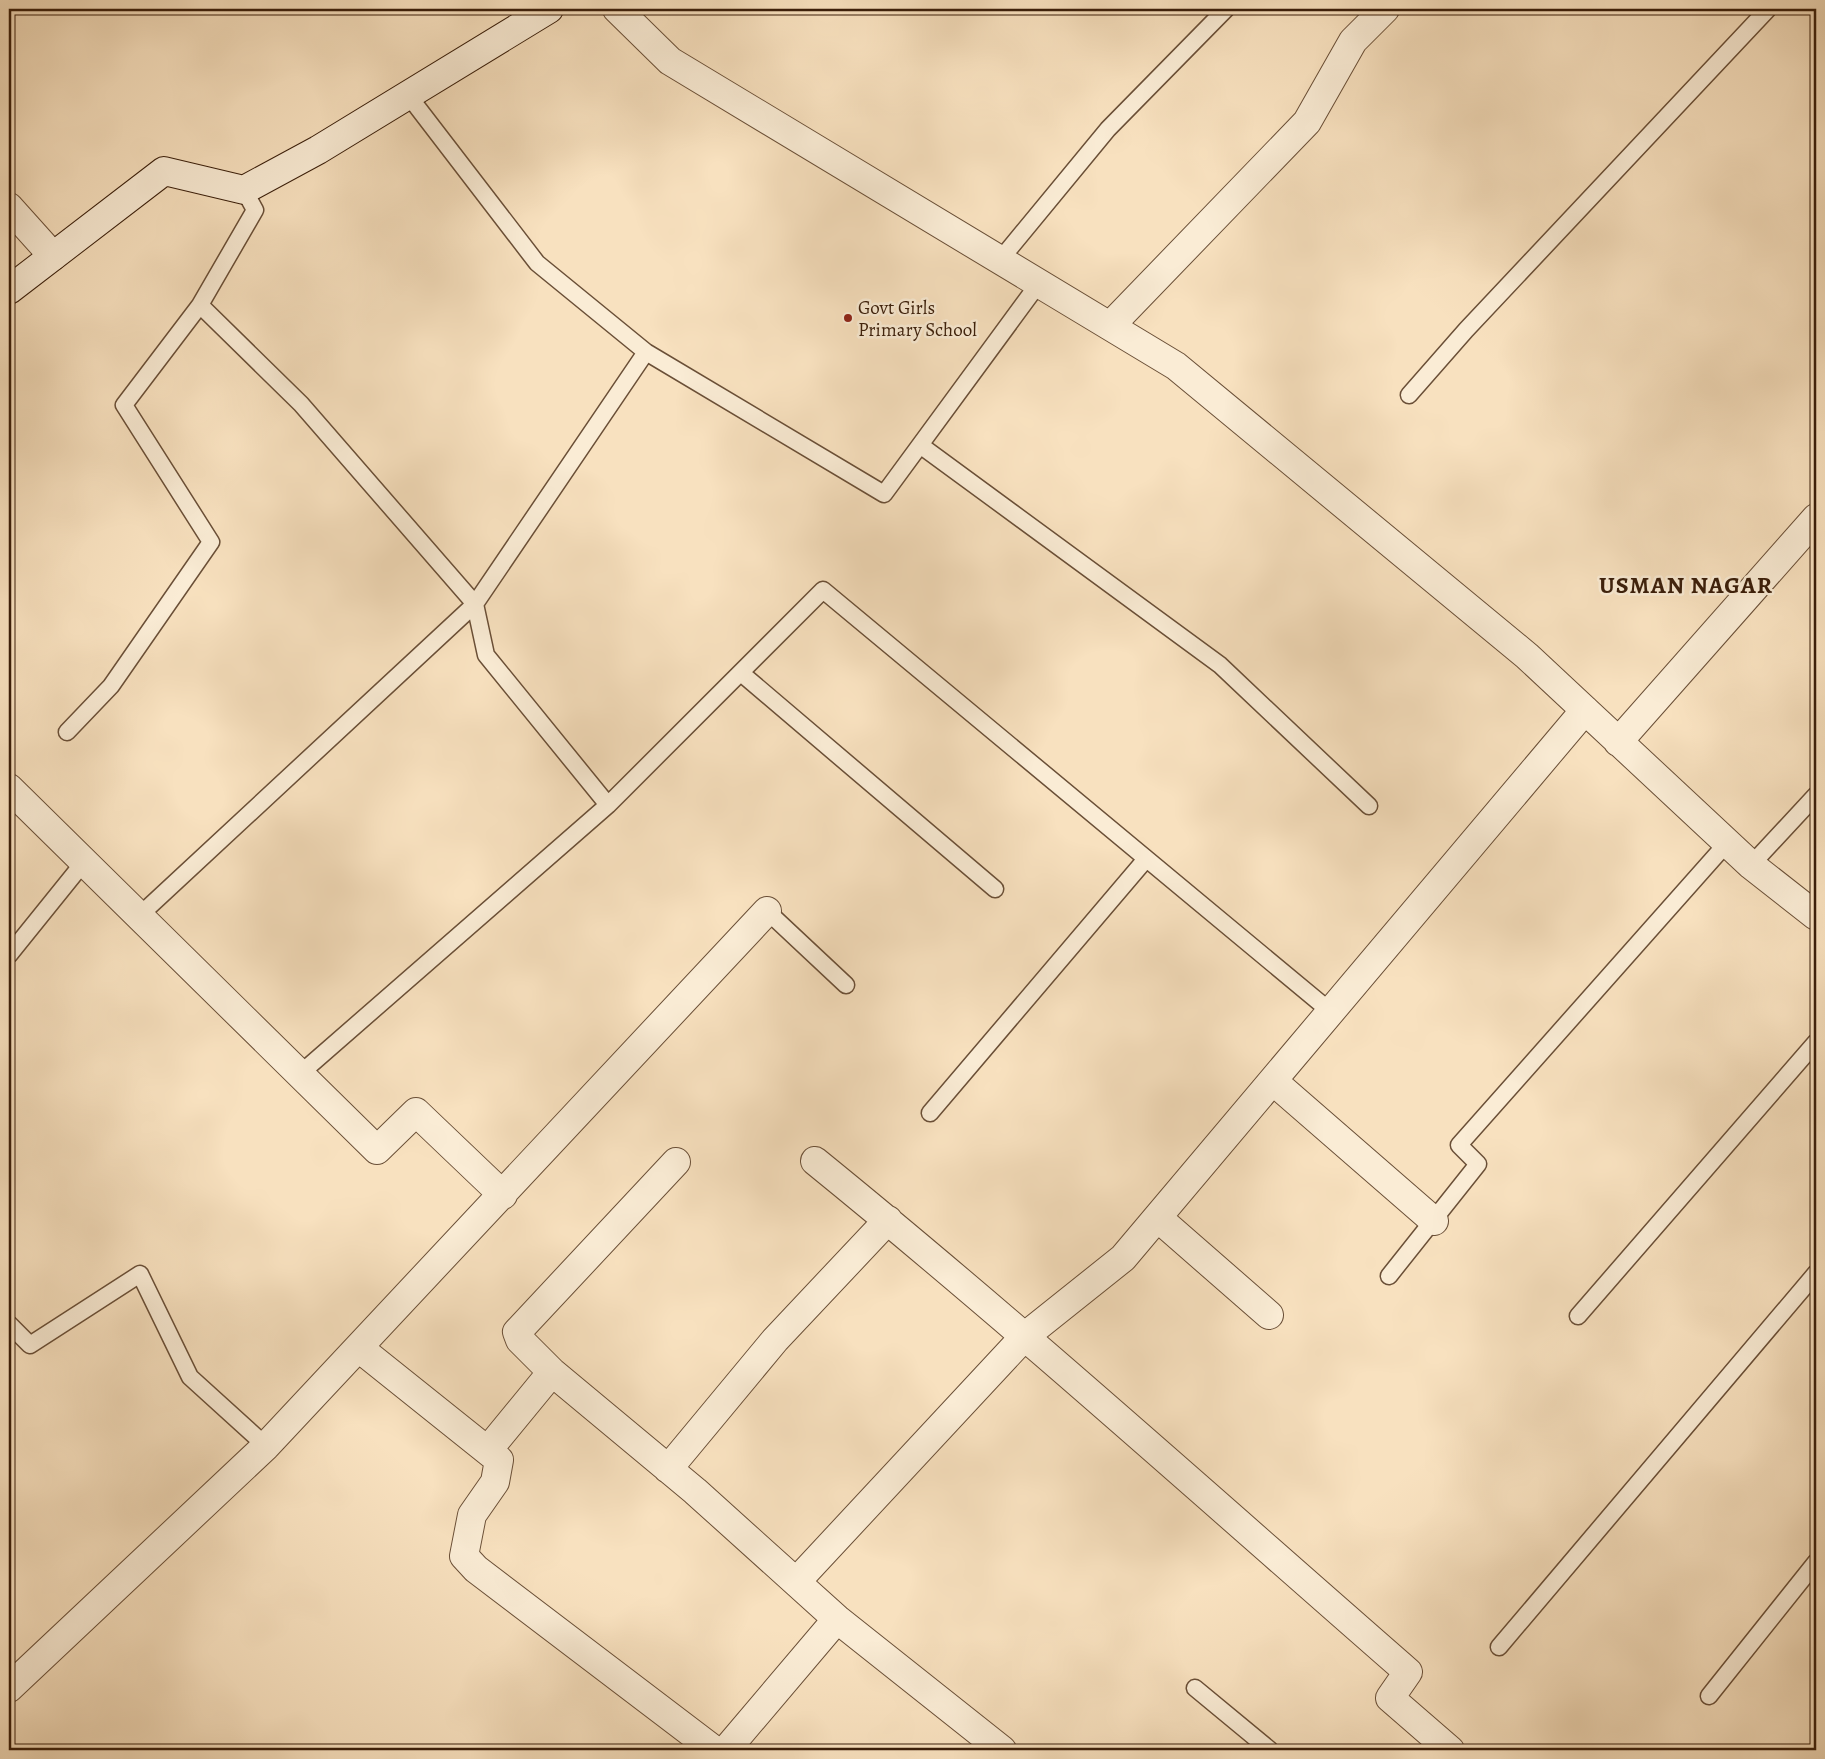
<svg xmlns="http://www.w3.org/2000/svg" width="1825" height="1759" viewBox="0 0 1825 1759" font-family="Alegreya,serif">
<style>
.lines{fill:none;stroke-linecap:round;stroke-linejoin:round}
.lane-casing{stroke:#6a4f37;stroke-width:19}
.street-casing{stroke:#6a4f37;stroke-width:30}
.secondary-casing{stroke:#3a1e0a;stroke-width:30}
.lane{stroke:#faecd5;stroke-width:16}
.street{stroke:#faecd5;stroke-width:28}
.secondary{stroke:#faecd5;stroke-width:28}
.poi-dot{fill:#8f2418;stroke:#faecd5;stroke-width:2}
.labels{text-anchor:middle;stroke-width:5;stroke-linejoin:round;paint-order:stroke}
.poi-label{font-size:19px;fill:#3a1e0a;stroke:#faecd5;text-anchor:start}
.district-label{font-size:24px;font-weight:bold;letter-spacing:1px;fill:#3a1e0a;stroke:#faecd5}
</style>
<rect width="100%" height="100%" fill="#f8e1bf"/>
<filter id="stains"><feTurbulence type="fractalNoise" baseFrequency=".004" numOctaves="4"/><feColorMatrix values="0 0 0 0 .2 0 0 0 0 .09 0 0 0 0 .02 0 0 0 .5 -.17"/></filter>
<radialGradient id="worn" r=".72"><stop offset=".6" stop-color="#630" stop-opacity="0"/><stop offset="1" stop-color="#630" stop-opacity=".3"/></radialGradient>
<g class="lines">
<g class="lane-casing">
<path id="lane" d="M 408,95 L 537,263 L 646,352 L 884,494 L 1039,283
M 1000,260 L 1108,129 L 1226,9
M 200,305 L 301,404 L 475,604 L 486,655 L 608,805
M 1409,395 L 1466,330 L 1768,9
M 920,445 L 1220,665 L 1369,806
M 741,673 L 995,889
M 67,732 L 111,686 L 211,542 L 124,405 L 200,305 L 255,210 L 244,190
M 1751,865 L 1816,795
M 767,911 L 846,985
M 139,916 L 475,604 L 646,352
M 9,955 L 84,862
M 301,1073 L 608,805 L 823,590 L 1331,1012
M 930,1113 L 1146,859
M 1389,1276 L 1478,1164 L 1459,1145 L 1727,843
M 1578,1316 L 1816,1042
M 9,1324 L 30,1345 L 140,1274 L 190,1377 L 266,1446
M 1499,1647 L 1816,1273
M 1195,1688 L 1270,1750
M 1709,1696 L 1816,1562"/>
</g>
<g class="street-casing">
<path id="street" d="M 617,9 L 670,61 L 1176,366 L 1527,656 L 1751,865 L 1816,916
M 9,207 L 53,256
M 1110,326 L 1307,122 L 1353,41 L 1385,9
M 1618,742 L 1816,518
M 9,788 L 377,1150 L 416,1112 L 503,1195
M 1273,1081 L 1434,1221
M 815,1161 C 1017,1325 1211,1500 1408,1672 L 1390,1698 L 1450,1750
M 676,1162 L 517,1332 L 520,1340 L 552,1372 L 695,1491 L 837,1619 L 1002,1750
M 1158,1218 L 1269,1315
M 359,1348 L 499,1460 L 495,1482 L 472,1515 L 464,1556 L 476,1569 L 714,1750
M 488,1450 L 552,1372
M 668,1469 L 775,1340 L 888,1220
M 796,1582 L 1024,1337 L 1123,1258 L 1585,710
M 9,1688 L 266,1446 L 767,911
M 726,1750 L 837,1619"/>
</g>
<g class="secondary-casing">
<path id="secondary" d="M 9,290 L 164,171 L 244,190 L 318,150 L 549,9"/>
</g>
<use href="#lane" class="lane"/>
<use href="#street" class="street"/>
<use href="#secondary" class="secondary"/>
</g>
<circle class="poi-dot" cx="848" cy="318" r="5"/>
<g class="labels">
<g class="poi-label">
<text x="858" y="314">Govt Girls<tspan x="858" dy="22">Primary School</tspan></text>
</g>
<g class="district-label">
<text x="1686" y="593">USMAN NAGAR</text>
</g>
</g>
<rect width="1825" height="1759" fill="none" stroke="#f8e1bf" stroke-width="30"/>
<rect x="10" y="10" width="1805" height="1739" fill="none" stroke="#3a1e0a" stroke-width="2.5"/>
<rect x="15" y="15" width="1795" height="1729" fill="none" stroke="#3a1e0a"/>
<rect width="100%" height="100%" filter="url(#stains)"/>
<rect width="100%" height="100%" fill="url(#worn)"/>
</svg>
